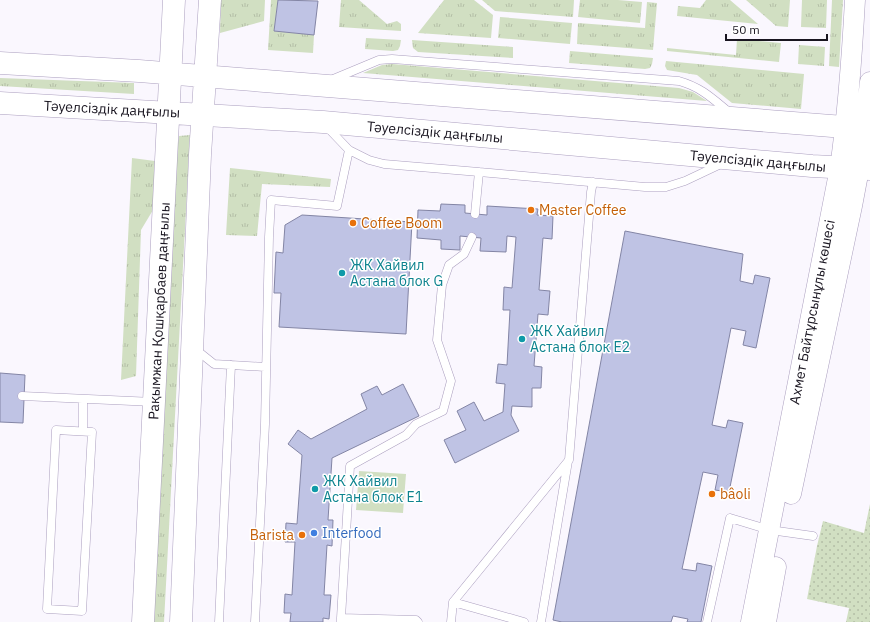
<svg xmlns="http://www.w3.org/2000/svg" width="870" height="622" viewBox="0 0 870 622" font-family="'IBM Plex Sans',sans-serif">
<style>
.grass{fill:url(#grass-tufts)}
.park{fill:url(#park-dots)}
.pitch{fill:#d1dfc2}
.building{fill:#bfc3e4;stroke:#8385a5}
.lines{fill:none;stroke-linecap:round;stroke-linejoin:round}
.service-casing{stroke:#ab9fbf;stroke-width:9}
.tertiary-casing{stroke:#ab9fbf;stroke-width:21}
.secondary-casing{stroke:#ab9fbf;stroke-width:23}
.service{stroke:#fff;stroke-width:8}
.tertiary{stroke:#fff;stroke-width:20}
.secondary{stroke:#fff;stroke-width:22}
.food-dot{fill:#e8710a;stroke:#fff;stroke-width:1.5}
.culture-dot{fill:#0f9aa8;stroke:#fff;stroke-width:1.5}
.shop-dot{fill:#3f7fe0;stroke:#fff;stroke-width:1.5}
.labels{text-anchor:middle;stroke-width:3;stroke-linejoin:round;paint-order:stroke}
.street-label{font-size:14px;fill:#191520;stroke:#fff}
.food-label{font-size:14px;fill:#c56008;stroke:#fff;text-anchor:start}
.culture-label{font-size:14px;fill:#0d838f;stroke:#fff;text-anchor:start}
.shop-label{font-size:14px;fill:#366cbe;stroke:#fff;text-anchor:start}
</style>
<defs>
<pattern id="grass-tufts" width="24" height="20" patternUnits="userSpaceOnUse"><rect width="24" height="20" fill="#d1dfc2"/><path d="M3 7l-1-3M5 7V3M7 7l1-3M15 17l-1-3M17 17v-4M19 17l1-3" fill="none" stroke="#b3bea6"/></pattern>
<pattern id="park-dots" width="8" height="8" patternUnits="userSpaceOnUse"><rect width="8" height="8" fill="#d1dfc2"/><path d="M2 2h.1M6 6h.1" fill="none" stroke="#b3bea6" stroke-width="1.8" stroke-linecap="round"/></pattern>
</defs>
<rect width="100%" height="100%" fill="#faf7fe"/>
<path class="grass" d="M 221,0 L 265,0 L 264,21 L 220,33 Z
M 271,0 L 278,0 L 274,31 L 314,35 L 313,53 L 268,50 Z
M 341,0 L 359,0 L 387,24 L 397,21 L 401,24 L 401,31 L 339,27 Z
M 444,0 L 474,0 L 493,15 L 491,38 L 418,33 Z
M 482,0 L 574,0 L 573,17 L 495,11 Z
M 580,0 L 618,0 L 642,2 L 640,23 L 578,17 Z
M 706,0 L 730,0 L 758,24 L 677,16 L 678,6 L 700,8 Z
M 746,0 L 790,0 L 788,27 L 776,26 Z
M 802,0 L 827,0 L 826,28 L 801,27 Z
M 832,0 L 843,0 L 839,67 L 829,66 Z
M 647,2 L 657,3 L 653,50 L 577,44 L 578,23 L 645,28 Z
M 500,17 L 572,23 L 570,44 L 498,38 Z
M 366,38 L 401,40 L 400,46 L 398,50 L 393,51 L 365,49 Z
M 737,39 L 781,43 L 779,62 L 667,51 L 667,48 L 736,55 Z
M 412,40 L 513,47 L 513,58 L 418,52 L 413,48 Z
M 799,45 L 825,47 L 824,66 L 798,64 Z
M 570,51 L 653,58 L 652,64 L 650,68 L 645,69 L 569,63 Z
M 666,61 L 804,74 L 801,109 L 732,103 L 697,75 L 667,70 L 665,66 Z
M 392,64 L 679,88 L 693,92 L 707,101 L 363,73 L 382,65 Z
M 0,78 L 134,83 L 134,94 L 0,86 Z
M 190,135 L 164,622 L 152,622 L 175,163 L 179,136 Z
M 132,158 L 155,161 L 153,210 L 141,230 L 136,376 L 121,380 Z
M 230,168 L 331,179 L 330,187 L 262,184 L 257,236 L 226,235 Z"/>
<path class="park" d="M 870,504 L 870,622 L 846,622 L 849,608 L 807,599 L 817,546 L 823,521 L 864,533 Z"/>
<path class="pitch" d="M 359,471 L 406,474 L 403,513 L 356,510 Z"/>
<path class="building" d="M 278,0 L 318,1 L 314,35 L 274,31 Z
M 441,204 L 465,205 L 465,213 L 487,215 L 487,206 L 538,209 L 537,215 L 553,216 L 552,239 L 543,238 L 539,290 L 550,291 L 548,315 L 538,314 L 534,366 L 542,367 L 541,388 L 532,388 L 532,407 L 512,406 L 511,415 L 519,431 L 455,463 L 444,440 L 466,430 L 457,411 L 474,402 L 484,421 L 503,412 L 505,384 L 496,383 L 498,364 L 507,365 L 510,310 L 503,310 L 504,287 L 512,288 L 516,237 L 507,236 L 506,252 L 480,251 L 481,238 L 460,236 L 460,250 L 441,249 L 441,240 L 417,238 L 418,210 L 440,211 Z
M 302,215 L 412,222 L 406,334 L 279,327 L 281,293 L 274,293 L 276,252 L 283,253 L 285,225 Z
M 625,231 L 743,254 L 740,281 L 753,284 L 755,275 L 770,278 L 756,348 L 743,345 L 746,331 L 731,328 L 712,425 L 726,428 L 728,420 L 743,423 L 729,492 L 715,490 L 718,475 L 703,472 L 682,569 L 696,571 L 697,563 L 712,566 L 701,622 L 687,622 L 688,619 L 673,616 L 671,622 L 562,622 L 553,620 Z
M 0,373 L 25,375 L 23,423 L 0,422 Z
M 403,384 L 419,416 L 332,458 L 328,520 L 333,520 L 332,546 L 327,545 L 324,595 L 331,595 L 329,619 L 323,618 L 323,622 L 290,622 L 291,613 L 284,613 L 285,594 L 292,595 L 295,542 L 285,542 L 286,523 L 297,524 L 302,455 L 288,444 L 298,430 L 311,439 L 367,409 L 361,394 L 377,386 L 382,395 Z"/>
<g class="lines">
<g class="service-casing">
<path id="service" d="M 331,80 L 379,60 L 392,59 L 679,81 C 701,87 713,99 730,113
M 327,127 L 349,150 L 369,160 L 384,164 L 479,172 L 645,187 L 666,187 L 685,181 L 721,164
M 475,214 L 479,172
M 194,348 L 214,364 L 265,367
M 22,396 L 154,402
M 56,430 L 92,432 L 82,611 L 47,609 Z
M 83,431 L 83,399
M 453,602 L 524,622
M 341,618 L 350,466 L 406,435 L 416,424 L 443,411 L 451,381 L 437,340 L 442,285 L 449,265 L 464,254 L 472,237
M 219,622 L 231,365
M 255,622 L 265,424 L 269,237 L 271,200 L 337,206 L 349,150
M 341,622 L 341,618 L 416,620 L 418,622
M 451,622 L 453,602 L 569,460 L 591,192 L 593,182
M 541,622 L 568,461
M 707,622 L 730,518 L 770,530 L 813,536"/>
</g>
<g class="tertiary-casing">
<path id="tertiary" d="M 791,494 L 852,206 L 859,169 L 870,82
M 751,622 L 840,168 C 848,112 852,56 855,0
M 766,622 L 776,567"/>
</g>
<g class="secondary-casing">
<path id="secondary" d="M 0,63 L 139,71 L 870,129
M 0,103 L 323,122 L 812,166 L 870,169
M 143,622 L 174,0
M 181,622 L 200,155 L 210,0"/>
</g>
<use href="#service" class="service"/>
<use href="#tertiary" class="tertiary"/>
<use href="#secondary" class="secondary"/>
</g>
<g class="food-dot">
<circle cx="531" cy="210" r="4"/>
<circle cx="353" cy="223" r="4"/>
<circle cx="712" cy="494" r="4"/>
<circle cx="302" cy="535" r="4"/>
</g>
<g class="culture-dot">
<circle cx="342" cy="273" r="4"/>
<circle cx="522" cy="339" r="4"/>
<circle cx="315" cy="489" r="4"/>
</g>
<circle class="shop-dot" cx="314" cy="533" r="4"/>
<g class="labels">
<g class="street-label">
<text transform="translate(112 109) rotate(3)" y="5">Тәуелсіздік даңғылы</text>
<text transform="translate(435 132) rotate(5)" y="5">Тәуелсіздік даңғылы</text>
<text transform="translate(758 161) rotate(5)" y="5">Тәуелсіздік даңғылы</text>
<text transform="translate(159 311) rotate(-87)" y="5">Рақымжан Қошқарбаев даңғылы</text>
<text transform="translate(812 312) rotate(-79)" y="5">Ахмет Байтұрсынұлы көшесі</text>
</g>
<g class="food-label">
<text x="539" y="215">Master Coffee</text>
<text x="361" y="228">Coffee Boom</text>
<text x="720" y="499">bâoli</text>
<text x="294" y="540" text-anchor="end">Barista</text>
</g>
<g class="culture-label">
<text x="350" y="270">ЖК Хайвил<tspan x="350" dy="16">Астана блок G</tspan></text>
<text x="530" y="336">ЖК Хайвил<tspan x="530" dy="16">Астана блок E2</tspan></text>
<text x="323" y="486">ЖК Хайвил<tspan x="323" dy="16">Астана блок E1</tspan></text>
</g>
<g class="shop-label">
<text x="322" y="538">Interfood</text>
</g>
</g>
<path d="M726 34v6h101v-6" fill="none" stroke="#191520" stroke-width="2"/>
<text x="732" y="34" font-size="12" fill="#191520" stroke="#ffffff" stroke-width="3" paint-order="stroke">50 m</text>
</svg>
